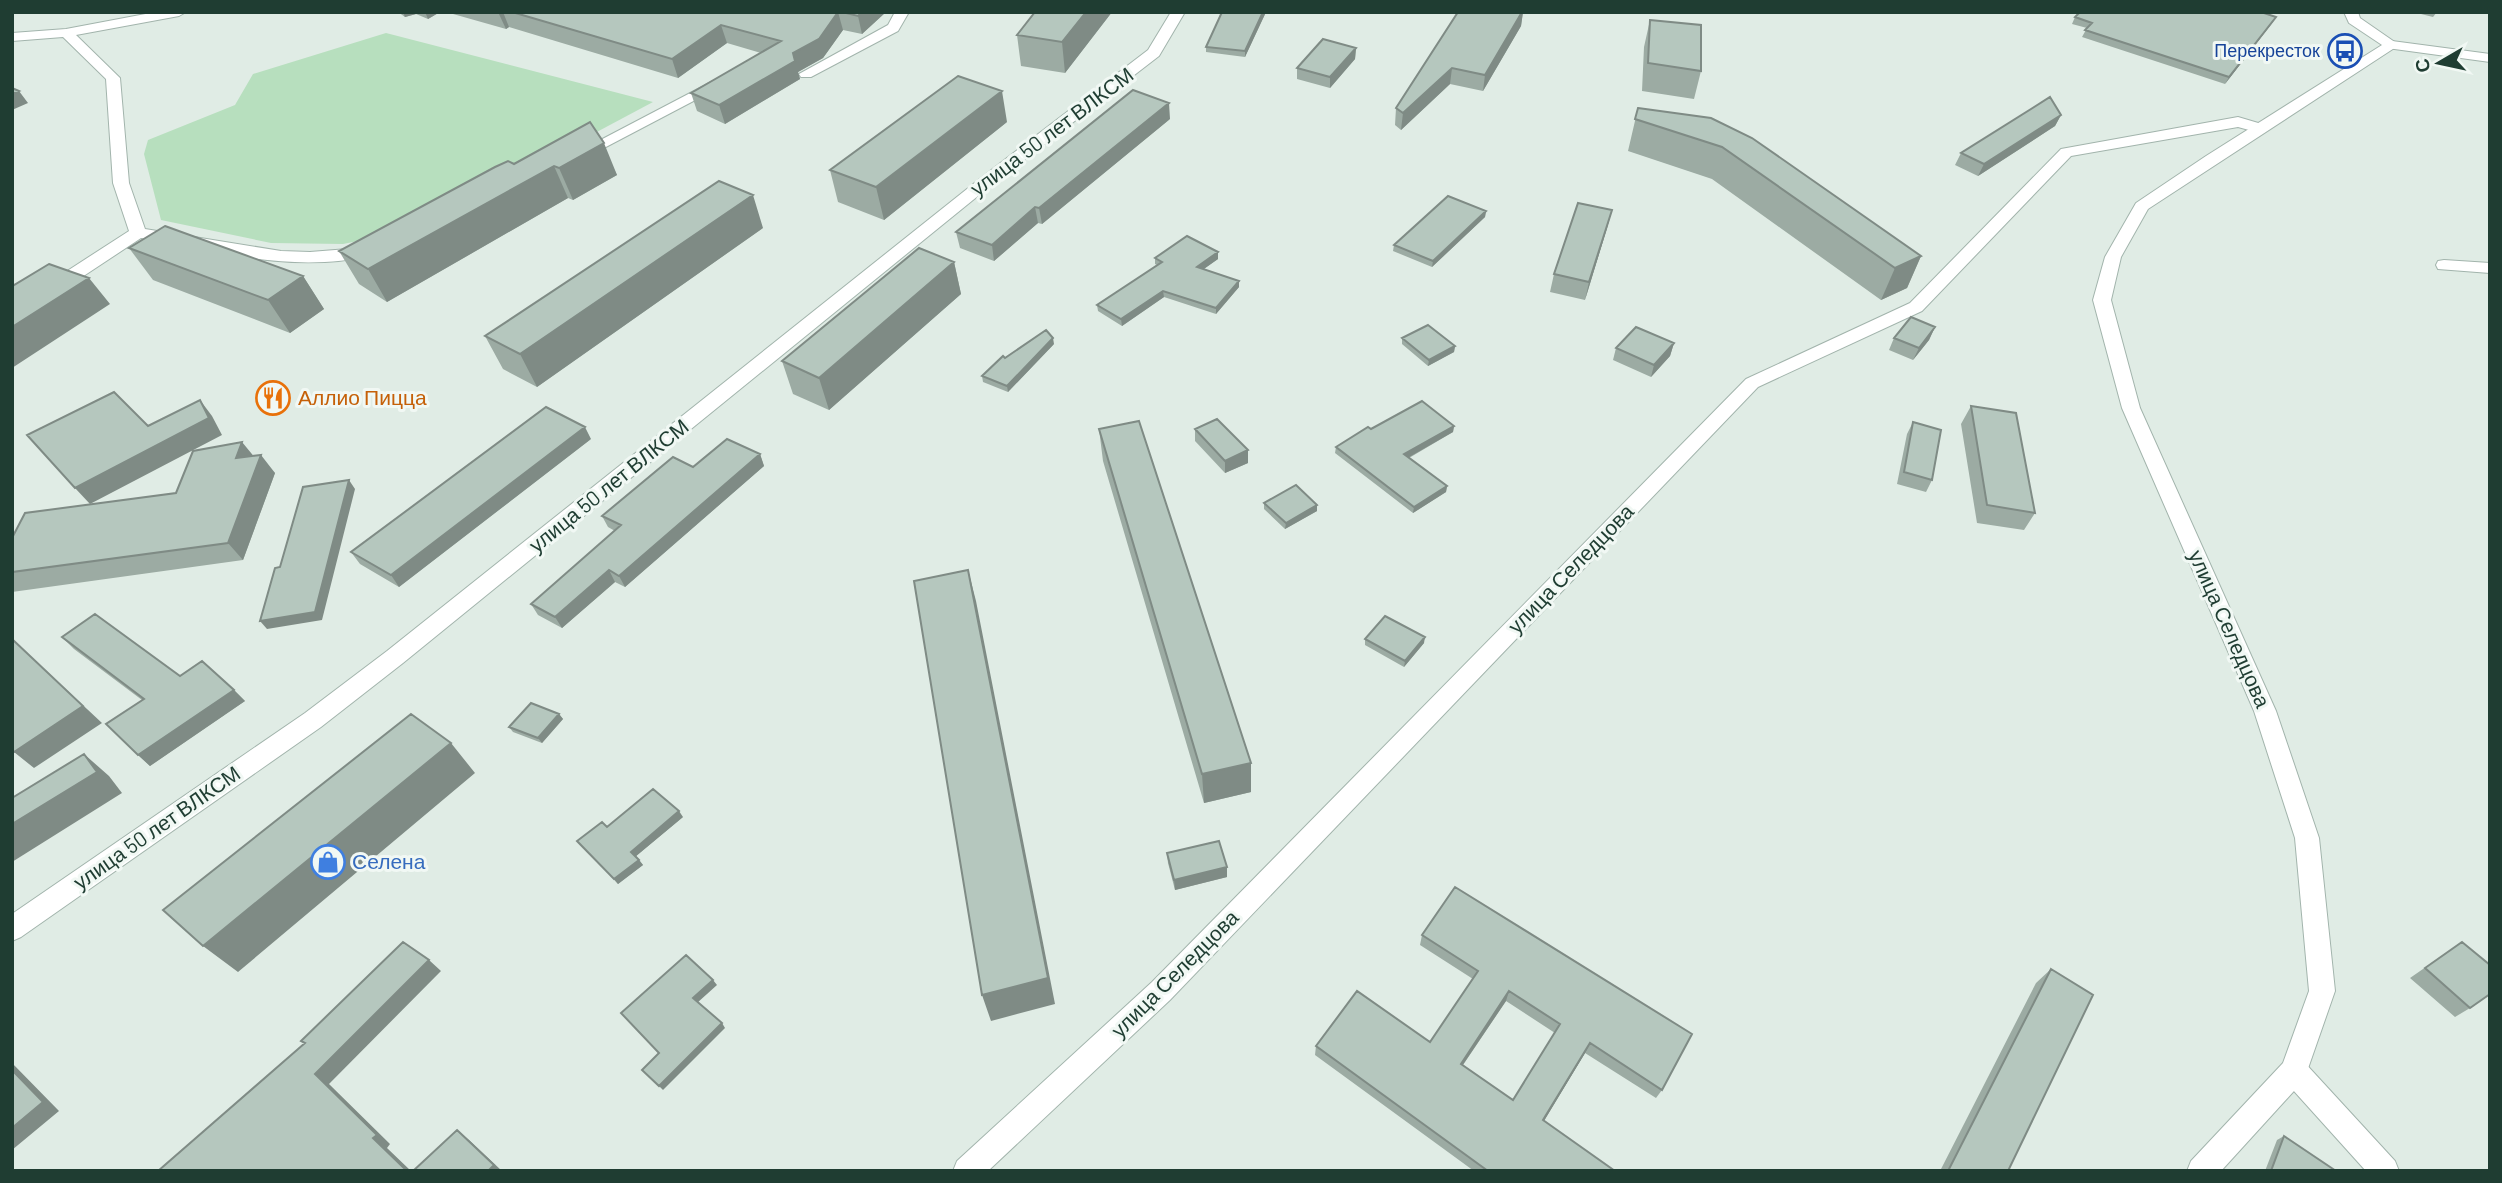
<svg xmlns="http://www.w3.org/2000/svg" width="2502" height="1183" viewBox="0 0 2502 1183" font-family="Barlow,sans-serif">
<style>
.green{fill:#b7dfbe}
.lines{fill:none;stroke-linecap:round;stroke-linejoin:round}
.minor-casing{stroke:#a2b4ac;stroke-width:2}
.tertiary-casing{stroke:#a2b4ac;stroke-width:2}
.minor{fill:#fff;fill-rule:evenodd}
.tertiary{fill:#fff;fill-rule:evenodd}
.wall{fill:#9caba3;fill-rule:evenodd}
.shaded-wall{fill:#7f8b85}
.building{fill:#b5c7be;stroke:#7f8b85;stroke-width:2;fill-rule:evenodd}
.labels{text-anchor:middle;stroke-width:6;stroke-linejoin:round;paint-order:stroke}
.far-transit-label{font-size:18px;fill:#164399;stroke:#f1f8f4;text-anchor:end}
.street-label{font-size:21px;fill:#1f3d32;stroke:#f1f8f4}
.food-label{font-size:21px;fill:#c56008;stroke:#f1f8f4;text-anchor:start}
.shop-label{font-size:21px;fill:#366cbe;stroke:#f1f8f4;text-anchor:start}
</style>
<rect width="100%" height="100%" fill="#e0ece5"/>
<path class="green" d="M 386,33 L 653,102 L 518,174 L 398,233 L 343,244 L 271,243 L 161,220 L 144,154 L 148,140 L 235,105 L 253,74 Z"/>
<g class="lines">
<g class="minor-casing">
<path id="minor" d="M 156,12 L 186,12 L 179,16 L 76,35 L 120,78 L 129,183 L 145,229 L 281,251 L 310,252 L 373,247 L 375,251 L 373,255 C 296,274 217,252 141,238 L 73,283 L 61,283 L 58,279 L 61,275 L 129,231 L 113,183 L 106,79 L 63,37 L 12,41 L 12,33 L 66,29 Z
M 895,12 L 909,12 L 898,31 L 811,77 L 801,77 L 799,74 L 888,25 Z
M 2392,41 L 2490,54 L 2490,62 L 2387,48 L 2387,42 Z
M 717,79 L 724,83 L 722,86 L 583,159 L 573,159 L 570,156 Z
M 2238,117 L 2265,125 L 2268,128 L 2260,133 L 2238,127 L 2071,156 L 1922,311 L 1758,387 L 1170,1000 L 988,1171 L 953,1171 L 957,1161 L 1152,982 L 1746,379 L 1910,303 L 2061,149 Z
M 2444,260 L 2490,263 L 2490,273 L 2438,269 L 2436,265 L 2438,261 Z
M 2294,1058 L 2304,1062 L 2395,1161 L 2399,1171 L 2366,1171 L 2284,1080 L 2280,1071 L 2284,1062 Z"/>
</g>
<g class="tertiary-casing">
<path id="tertiary" d="M 1171,12 L 1185,12 L 1159,56 L 989,187 L 403,663 L 321,727 L 21,937 L 12,941 L 12,914 L 305,713 L 387,651 L 977,181 L 1148,50 Z
M 2344,12 L 2358,12 L 2360,18 L 2399,45 L 2148,209 L 2121,257 L 2111,300 L 2140,408 L 2276,711 L 2319,838 L 2335,991 L 2304,1080 L 2221,1171 L 2187,1171 L 2191,1161 L 2283,1063 L 2309,991 L 2295,838 L 2254,711 L 2122,408 L 2093,300 L 2105,257 L 2136,203 L 2206,156 L 2382,45 L 2349,23 Z"/>
</g>
<use href="#minor" class="minor"/>
<use href="#tertiary" class="tertiary"/>
</g>
<path class="wall" d="M 398,12 L 440,12 L 428,19 L 416,14 L 405,17 Z
M 446,12 L 886,12 L 862,34 L 843,30 L 823,58 L 798,72 L 800,79 L 725,124 L 697,111 L 691,93 L 761,53 L 727,43 L 678,78 L 509,27 L 506,29 Z
M 1112,12 L 1065,73 L 1021,66 L 1017,35 Z
M 1222,12 L 1266,12 L 1245,57 L 1206,52 L 1206,47 Z
M 1458,12 L 1523,12 L 1521,26 L 1483,91 L 1450,84 L 1401,130 L 1395,125 L 1396,108 Z
M 2413,12 L 2437,12 L 2433,17 Z
M 2075,17 L 2276,17 L 2272,23 L 2225,84 L 2082,37 L 2087,28 L 2072,24 Z
M 1650,20 L 1701,71 L 1694,99 L 1642,91 L 1644,47 Z
M 1356,48 L 1355,59 L 1330,88 L 1297,79 L 1297,68 Z
M 1638,108 L 1711,118 L 1921,256 L 1907,288 L 1881,300 L 1712,179 L 1628,151 Z
M 2061,115 L 2055,126 L 1978,176 L 1955,165 L 1961,153 Z
M 1170,119 L 1042,224 L 1038,223 L 994,261 L 960,248 L 956,232 Z
M 590,122 L 617,175 L 573,200 L 568,198 L 387,302 L 359,284 L 339,251 L 514,164 Z
M 1007,122 L 884,220 L 838,202 L 830,170 Z
M 1612,210 L 1607,228 L 1585,300 L 1550,292 L 1554,274 Z
M 1486,211 L 1485,217 L 1432,267 L 1393,251 L 1394,245 Z
M 763,228 L 537,387 L 503,369 L 485,336 Z
M 129,248 L 303,276 L 324,309 L 290,333 L 153,280 Z
M 1218,252 L 1218,259 L 1203,269 L 1239,281 L 1239,287 L 1216,314 L 1164,297 L 1122,326 L 1098,311 L 1097,305 L 1157,265 L 1155,264 L 1155,258 Z
M 954,262 L 961,294 L 829,410 L 793,394 L 782,361 Z
M 1935,327 L 1929,340 L 1913,360 L 1889,350 L 1894,338 Z
M 1402,338 L 1455,346 L 1454,352 L 1428,366 L 1402,344 Z
M 1674,343 L 1670,356 L 1651,377 L 1613,360 L 1616,348 Z
M 1054,344 L 1008,392 L 983,382 L 982,376 L 1005,358 Z
M 1971,406 L 2035,513 L 2024,530 L 1977,523 L 1961,424 Z
M 1913,422 L 1932,480 L 1926,492 L 1897,484 L 1907,434 Z
M 1454,426 L 1453,432 L 1409,458 L 1447,486 L 1446,492 L 1413,513 L 1335,453 L 1336,447 L 1371,429 Z
M 1099,429 L 1251,792 L 1204,803 L 1103,461 Z
M 1195,429 L 1248,463 L 1225,473 L 1195,441 Z
M 591,439 L 399,587 L 360,564 L 351,552 Z
M 760,454 L 764,466 L 625,587 L 615,582 L 562,628 L 538,615 L 531,604 L 615,531 L 608,527 L 602,516 L 693,467 Z
M 253,456 L 275,473 L 243,560 L 12,592 L 12,538 L 176,493 Z
M 1264,503 L 1317,511 L 1285,529 L 1264,509 Z
M 62,637 L 180,676 L 234,690 L 245,701 L 150,766 L 138,755 L 142,700 L 74,649 Z
M 1365,639 L 1424,643 L 1404,667 L 1365,645 Z
M 559,714 L 563,719 L 542,743 L 513,732 L 509,727 Z
M 683,817 L 636,856 L 643,865 L 618,884 L 577,841 L 607,827 Z
M 1167,853 L 1227,867 L 1227,877 L 1175,890 L 1168,863 Z
M 1422,935 L 1662,1090 L 1656,1098 L 1585,1053 L 1544,1121 L 1615,1171 L 1474,1171 L 1315,1055 L 1316,1046 L 1430,1042 L 1473,979 L 1420,945 ZM 1506,1001 L 1555,1033 L 1513,1100 L 1463,1065 Z
M 2462,942 L 2470,1008 L 2455,1017 L 2410,978 Z
M 2051,969 L 2008,1171 L 1940,1171 L 2036,983 Z
M 2284,1136 L 2336,1171 L 2265,1171 L 2277,1140 Z"/>
<path class="shaded-wall" d="M 403,12 L 415,12 L 416,14 L 405,17 Z
M 425,12 L 440,12 L 428,19 Z
M 498,12 L 503,12 L 509,27 L 506,29 Z
M 838,12 L 843,30 L 823,58 L 798,72 L 800,79 L 725,124 L 719,105 L 793,53 Z
M 862,12 L 886,12 L 862,34 L 858,16 Z
M 1086,12 L 1112,12 L 1065,73 L 1062,42 Z
M 1263,12 L 1266,12 L 1245,57 L 1245,51 Z
M 1522,12 L 1523,12 L 1521,26 L 1483,91 L 1485,75 Z
M 2276,17 L 2272,23 L 2225,84 L 2229,77 Z
M 721,25 L 727,43 L 678,78 L 672,59 Z
M 1356,48 L 1355,59 L 1330,88 L 1330,77 Z
M 1452,68 L 1450,84 L 1401,130 L 1403,113 Z
M 19,91 L 28,103 L 12,110 L 12,94 Z
M 1002,91 L 1007,122 L 884,220 L 876,187 Z
M 1169,103 L 1170,119 L 1042,224 L 1039,208 Z
M 2061,115 L 2055,126 L 1978,176 L 1984,164 Z
M 604,143 L 617,175 L 573,200 L 559,168 Z
M 554,166 L 568,198 L 387,302 L 368,269 Z
M 753,195 L 763,228 L 537,387 L 520,354 Z
M 1035,207 L 1038,223 L 994,261 L 992,245 Z
M 1612,210 L 1607,228 L 1585,300 L 1589,282 Z
M 1486,211 L 1485,217 L 1432,267 L 1433,261 Z
M 1218,252 L 1218,259 L 1197,274 L 1197,267 Z
M 1921,256 L 1907,288 L 1881,300 L 1895,268 Z
M 954,262 L 961,294 L 829,410 L 819,378 Z
M 303,276 L 324,309 L 290,333 L 268,300 Z
M 89,278 L 110,304 L 12,368 L 12,327 Z
M 1239,281 L 1239,287 L 1216,314 L 1216,308 Z
M 1163,291 L 1164,297 L 1122,326 L 1121,319 Z
M 1935,327 L 1929,340 L 1913,360 L 1919,348 Z
M 1053,338 L 1054,344 L 1008,392 L 1007,386 Z
M 1674,343 L 1670,356 L 1651,377 L 1654,365 Z
M 1455,346 L 1454,352 L 1428,366 L 1429,360 Z
M 200,400 L 212,416 L 222,435 L 90,504 L 75,488 Z
M 1454,426 L 1453,432 L 1404,460 L 1404,454 Z
M 585,427 L 591,439 L 399,587 L 391,575 Z
M 242,442 L 256,459 L 236,458 Z
M 1248,450 L 1248,463 L 1225,473 L 1225,461 Z
M 760,454 L 764,466 L 625,587 L 619,576 Z
M 261,455 L 275,473 L 243,560 L 228,543 Z
M 349,480 L 355,489 L 322,620 L 267,629 L 260,621 Z
M 1447,486 L 1446,492 L 1413,513 L 1414,507 Z
M 1317,505 L 1317,511 L 1285,529 L 1286,523 Z
M 609,570 L 615,582 L 562,628 L 555,617 Z
M 968,570 L 976,601 L 1055,1004 L 991,1021 L 982,995 Z
M 1425,637 L 1424,643 L 1404,667 L 1405,661 Z
M 12,639 L 102,723 L 34,768 L 14,752 Z
M 234,690 L 245,701 L 150,766 L 138,755 Z
M 559,714 L 563,719 L 542,743 L 538,738 Z
M 451,743 L 475,773 L 238,972 L 203,946 Z
M 84,754 L 109,776 L 122,793 L 12,862 L 12,824 Z
M 1251,763 L 1251,792 L 1204,803 L 1202,774 Z
M 679,811 L 683,817 L 635,857 L 631,852 Z
M 639,860 L 643,865 L 618,884 L 614,879 Z
M 1227,867 L 1227,877 L 1175,890 L 1174,880 Z
M 429,960 L 441,971 L 329,1084 L 390,1144 L 387,1148 L 411,1171 L 407,1171 L 373,1138 L 315,1074 Z
M 713,980 L 717,985 L 697,1003 L 693,998 Z
M 1509,991 L 1506,1001 L 1458,1072 L 1461,1064 Z
M 722,1023 L 725,1028 L 663,1090 L 659,1086 Z
M 1590,1043 L 1585,1053 L 1539,1129 L 1543,1120 Z
M 12,1063 L 59,1111 L 12,1150 Z
M 457,1130 L 469,1140 L 502,1171 L 488,1171 Z"/>
<path class="building" d="M 512,12 L 838,12 L 819,39 L 793,53 L 795,61 L 719,105 L 691,93 L 781,41 L 721,25 L 672,59 Z
M 842,12 L 862,12 L 858,16 Z
M 1035,12 L 1086,12 L 1062,42 L 1017,35 Z
M 1222,12 L 1263,12 L 1245,51 L 1206,47 Z
M 1458,12 L 1522,12 L 1485,75 L 1452,68 L 1403,113 L 1396,108 Z
M 2080,12 L 2261,12 L 2276,17 L 2229,77 L 2085,30 L 2092,23 L 2075,17 Z
M 1650,20 L 1701,25 L 1701,71 L 1648,63 Z
M 1323,39 L 1356,48 L 1330,77 L 1297,68 Z
M 958,76 L 1002,91 L 876,187 L 830,170 Z
M 12,88 L 19,91 L 12,94 Z
M 1133,90 L 1169,103 L 1039,208 L 1035,207 L 992,245 L 956,232 Z
M 2050,97 L 2061,115 L 1984,164 L 1961,153 Z
M 1638,108 L 1711,118 L 1752,138 L 1921,256 L 1895,268 L 1722,147 L 1635,119 Z
M 590,122 L 604,143 L 559,168 L 554,166 L 368,269 L 339,251 L 495,167 L 508,161 L 514,164 Z
M 719,181 L 753,195 L 520,354 L 485,336 Z
M 1448,196 L 1486,211 L 1433,261 L 1394,245 Z
M 1578,203 L 1612,210 L 1589,282 L 1554,274 Z
M 165,226 L 303,276 L 268,300 L 129,248 Z
M 1187,236 L 1218,252 L 1197,267 L 1239,281 L 1216,308 L 1163,291 L 1121,319 L 1097,305 L 1162,262 L 1155,258 Z
M 919,248 L 954,262 L 819,378 L 782,361 Z
M 49,264 L 89,278 L 12,327 L 12,284 L 14,285 Z
M 1911,317 L 1935,327 L 1919,348 L 1894,338 Z
M 1428,325 L 1455,346 L 1429,360 L 1402,338 Z
M 1636,327 L 1674,343 L 1654,365 L 1616,348 Z
M 1046,330 L 1053,338 L 1007,386 L 982,376 L 1003,356 L 1005,358 Z
M 114,392 L 148,426 L 200,400 L 209,418 L 75,488 L 27,435 Z
M 1422,401 L 1454,426 L 1404,454 L 1447,486 L 1414,507 L 1336,447 L 1368,427 L 1371,429 Z
M 1971,406 L 2016,413 L 2035,513 L 1987,505 Z
M 546,407 L 585,427 L 391,575 L 351,552 Z
M 1217,419 L 1248,450 L 1225,461 L 1195,429 Z
M 1139,421 L 1251,763 L 1202,774 L 1099,429 Z
M 1913,422 L 1941,430 L 1932,480 L 1904,472 Z
M 727,439 L 760,454 L 619,576 L 609,570 L 555,617 L 531,604 L 621,525 L 602,516 L 673,457 L 693,467 Z
M 242,442 L 236,458 L 261,455 L 228,543 L 12,572 L 12,538 L 25,513 L 176,493 L 193,451 Z
M 349,480 L 315,612 L 260,621 L 275,568 L 280,567 L 303,487 Z
M 1296,485 L 1317,505 L 1286,523 L 1264,503 Z
M 968,570 L 1048,978 L 982,995 L 914,581 Z
M 95,614 L 180,676 L 202,661 L 234,690 L 138,755 L 106,724 L 144,699 L 62,637 Z
M 1385,616 L 1425,637 L 1405,661 L 1365,639 Z
M 12,639 L 83,706 L 14,752 L 12,750 Z
M 531,703 L 559,714 L 538,738 L 509,727 Z
M 411,714 L 451,743 L 203,946 L 163,910 Z
M 84,754 L 97,772 L 12,824 L 12,798 Z
M 653,789 L 679,811 L 631,852 L 639,860 L 614,879 L 577,841 L 602,822 L 607,827 Z
M 1219,841 L 1227,867 L 1174,880 L 1167,853 Z
M 1455,887 L 1692,1034 L 1662,1090 L 1590,1043 L 1543,1120 L 1615,1171 L 1488,1171 L 1316,1046 L 1357,991 L 1430,1042 L 1478,971 L 1422,935 ZM 1509,991 L 1560,1024 L 1513,1100 L 1461,1064 Z
M 403,942 L 429,960 L 315,1074 L 377,1135 L 373,1138 L 407,1171 L 158,1171 L 305,1043 L 301,1041 Z
M 2462,942 L 2490,965 L 2490,994 L 2470,1008 L 2425,968 Z
M 686,955 L 713,980 L 693,998 L 722,1023 L 659,1086 L 642,1070 L 659,1053 L 621,1013 Z
M 2051,969 L 2093,995 L 2008,1171 L 1948,1171 Z
M 12,1070 L 43,1102 L 12,1128 Z
M 457,1130 L 494,1165 L 488,1171 L 413,1171 Z
M 2284,1136 L 2336,1171 L 2271,1171 Z"/>
<defs>
<g id="bus-ring" transform="scale(1.75)"><circle r="9.5" fill="#f1f8f4" stroke="#1a4fb4" stroke-width="1.5"/><path d="M-5-6H5V4H4V6H2V4H-2V6H-4V4H-5ZM-3.5-4V0h7V-4ZM-3.5 1.2v1.5H-2V1.2ZM2 1.2v1.5H3.5V1.2Z" fill="#1a4fb4"/></g>
<g id="restaurant-ring" transform="scale(1.75)"><circle r="9.5" fill="#f1f8f4" stroke="#e8710a" stroke-width="1.5"/><path d="M-5-6h1v4h1v-4h1v4h1v-4h1v5L-1.5 .5V6h-2V.5L-5-1ZM5-6V6H3V1.5H1.5Q1.5-4 5-6Z" fill="#e8710a"/></g>
<g id="shop-ring" transform="scale(1.75)"><circle r="9.5" fill="#f1f8f4" stroke="#3f7fe0" stroke-width="1.5"/><path d="M-5-2.5h2.3a2.7 3.5 0 0 1 5.4 0H5L5.5 6h-11ZM-1.5-2.5h3a1.5 2.3 0 0 0-3 0Z" fill="#3f7fe0"/></g>
</defs>
<g fill-rule="evenodd">
<use href="#bus-ring" x="2345" y="51"/>
<use href="#restaurant-ring" x="273" y="398"/>
<use href="#shop-ring" x="328" y="862"/>
</g>
<g class="labels">
<g class="far-transit-label">
<text x="2320" y="57">Перекресток</text>
</g>
<g class="street-label">
<text transform="translate(1052 132) rotate(-37)" y="7">улица 50 лет ВЛКСМ</text>
<text transform="translate(609 486) rotate(-39)" y="7">улица 50 лет ВЛКСМ</text>
<text transform="translate(1571 569) rotate(-46)" y="7">улица Селедцова</text>
<text transform="translate(2229 629) rotate(66)" y="7">улица Селедцова</text>
<text transform="translate(157 828) rotate(-35)" y="7">улица 50 лет ВЛКСМ</text>
<text transform="translate(1175 974) rotate(-45)" y="7">улица Селедцова</text>
</g>
<g class="food-label">
<text x="298" y="405">Аллио Пицца</text>
</g>
<g class="shop-label">
<text x="352" y="869">Селена</text>
</g>
</g>
<rect width="2502" height="1183" fill="none" stroke="#1f3d32" stroke-width="28"/>
<g transform="translate(2439 63) rotate(261)" stroke="#f1f8f4" stroke-width="5" paint-order="stroke">
<path d="M0-5L12 26L0 18L-12 26Z" fill="#1f3d32"/>
<text y="-10" font-size="19" font-weight="bold" text-anchor="middle" fill="#1f3d32">С</text>
</g>
</svg>
